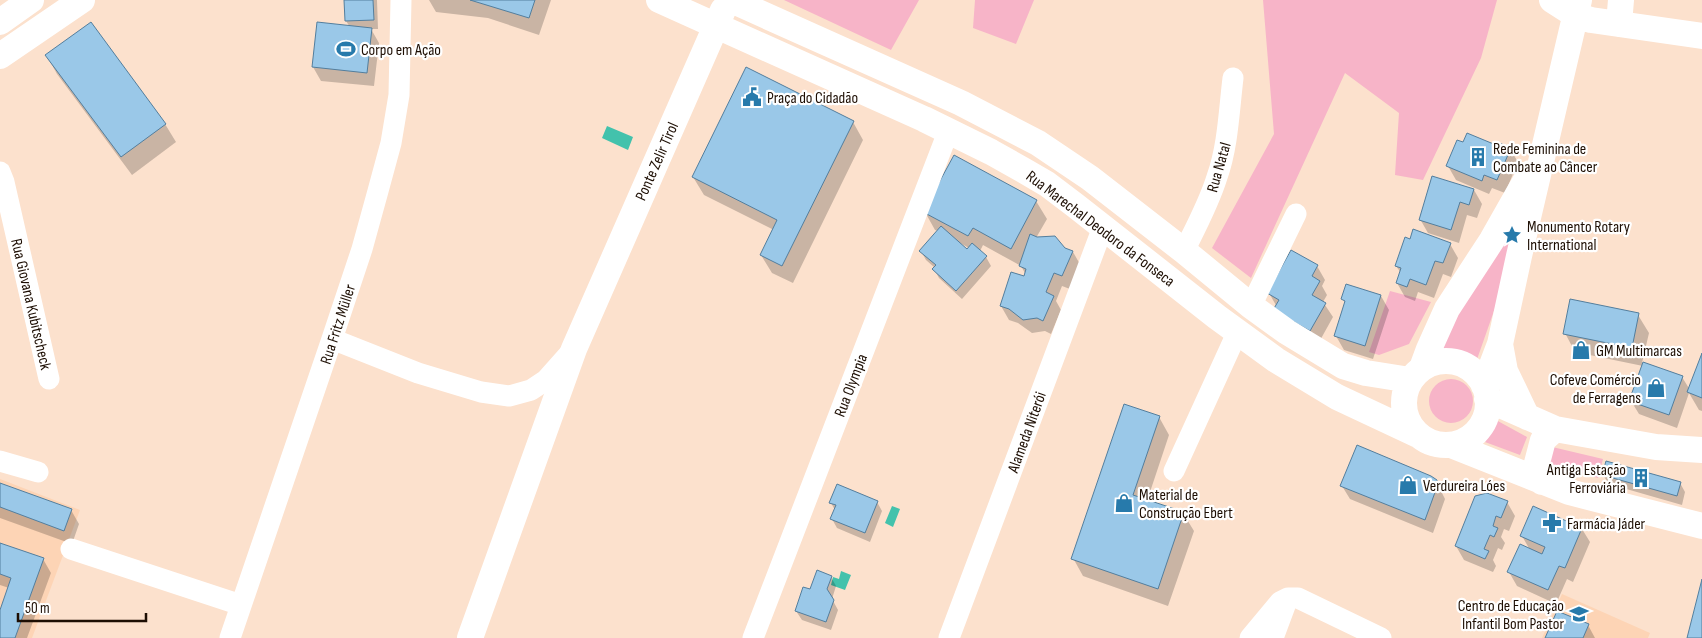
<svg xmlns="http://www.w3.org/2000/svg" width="1702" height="638" viewBox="0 0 1702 638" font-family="'Sofia Sans Condensed',sans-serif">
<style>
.built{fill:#fdd4b5}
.green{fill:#f7b4c8}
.water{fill:#43c2ac}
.shadow{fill:#0003;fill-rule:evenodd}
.building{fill:#9ac8e8;stroke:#537e9d}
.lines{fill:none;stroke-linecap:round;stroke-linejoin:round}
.minor{stroke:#fff;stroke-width:21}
.major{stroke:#fff;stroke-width:26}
.labels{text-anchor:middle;stroke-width:4.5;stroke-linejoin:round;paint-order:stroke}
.poi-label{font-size:16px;fill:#1d0e03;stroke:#fff;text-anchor:start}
.street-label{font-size:16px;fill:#1d0e03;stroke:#fff}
</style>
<rect width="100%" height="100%" fill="#fce1cd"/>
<path class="built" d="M 0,479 L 80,510 L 32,638 L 0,638 Z
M 1562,594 L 1650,633 L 1648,638 L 1542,638 Z"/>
<path class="green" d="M 784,0 L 919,0 L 891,50 Z
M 975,0 L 1034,0 L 1016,44 L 973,28 Z
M 1263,0 L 1497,0 L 1481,58 L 1423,180 L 1395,175 L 1399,113 L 1345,73 L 1251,278 L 1212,248 L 1274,134 Z
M 1518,214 L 1508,271 L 1475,365 C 1464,358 1453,354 1440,354 L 1452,324 Z
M 1390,291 L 1431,302 L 1409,344 L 1379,355 L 1369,352 Z
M1429 401a22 22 0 1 1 44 0a22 22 0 1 1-44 0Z
M 1496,420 L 1527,437 L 1520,455 L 1485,442 Z
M 1548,446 L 1603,459 L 1598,478 L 1544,462 Z"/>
<path class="water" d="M 607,126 L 633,137 L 628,150 L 602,138 Z
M 892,506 L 900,509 L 893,527 L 885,523 Z
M 841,571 L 851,575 L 845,590 L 831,585 L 833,577 L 839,579 Z"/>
<path class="shadow" d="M 346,0 L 377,0 L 378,29 L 371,29 L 379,43 L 374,86 L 321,81 L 313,67 L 350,27 L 346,21 Z
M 429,0 L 551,0 L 539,35 L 488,18 L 436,12 Z
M 47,56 L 165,124 L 176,142 L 132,175 L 57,74 Z
M 853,122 L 863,140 L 793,283 L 772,273 L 761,255 L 774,230 L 704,195 L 693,177 Z
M 1497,147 L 1510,149 L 1518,162 L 1505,193 L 1492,188 L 1489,194 L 1456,180 L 1448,166 Z
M 1474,190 L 1482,204 L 1477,218 L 1467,215 L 1459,243 L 1428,233 L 1420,219 Z
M 1036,201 L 1047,219 L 1036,238 L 1073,252 L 1081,266 L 1070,289 L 1062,286 L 1056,301 L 1061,310 L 1051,334 L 1045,331 L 1032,333 L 1018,323 L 1009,320 L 1001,306 L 1026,275 L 1021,266 L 983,245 L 980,251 L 986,257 L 991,266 L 962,299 L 939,278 L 934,269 L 935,268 L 926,260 L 921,251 L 938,231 L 935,230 L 925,212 ZM 960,243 L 969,248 L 967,251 Z
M 1411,240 L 1450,244 L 1458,258 L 1451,277 L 1443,274 L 1434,298 L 1418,292 L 1415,301 L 1405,297 L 1397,283 L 1401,273 L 1396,266 Z
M 1317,266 L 1325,280 L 1322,286 L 1327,295 L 1323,302 L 1333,317 L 1318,344 L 1277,307 L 1269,293 Z
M 1347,286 L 1381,296 L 1389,310 L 1373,359 L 1344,350 L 1336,336 L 1346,304 L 1343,299 Z
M 1638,315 L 1649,333 L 1642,363 L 1682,377 L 1690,390 L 1702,357 L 1702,411 L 1699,410 L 1689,393 L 1677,428 L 1639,414 L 1631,401 L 1643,366 L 1575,352 L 1565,333 Z
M 1159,417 L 1169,435 L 1147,501 L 1183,513 L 1194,531 L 1168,606 L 1083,576 L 1073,558 Z
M 1603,475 L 1680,483 L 1685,492 L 1682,505 L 1609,484 Z
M 1436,481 L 1445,499 L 1433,533 L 1350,499 L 1342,486 Z
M 0,484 L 71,510 L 79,524 L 72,544 L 0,518 Z
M 877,502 L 882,511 L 870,542 L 837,528 L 832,519 L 835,510 L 831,503 Z
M 1507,502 L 1515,516 L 1509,531 L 1504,529 L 1501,537 L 1505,543 L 1502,550 L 1498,548 L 1493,560 L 1496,566 L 1493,572 L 1464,560 L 1456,546 Z
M 1582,529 L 1590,542 L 1573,582 L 1567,579 L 1556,604 L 1517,586 L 1509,572 L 1530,550 L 1522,536 Z
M 0,544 L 43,559 L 51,573 L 27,638 L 0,638 L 0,613 L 9,588 L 0,585 Z
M 831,577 L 836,586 L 832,599 L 838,610 L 831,630 L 802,620 L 796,611 Z
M 1588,625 L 1595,638 L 1547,638 Z"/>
<path class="building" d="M 344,0 L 373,0 L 374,20 L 345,21 Z
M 470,0 L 535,0 L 529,18 Z
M 91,22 L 166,124 L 121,157 L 45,55 Z
M 317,22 L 372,28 L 367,73 L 312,67 Z
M 746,67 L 854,121 L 782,266 L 760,255 L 777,220 L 692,177 Z
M 1467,133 L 1496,145 L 1497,142 L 1511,148 L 1497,180 L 1484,175 L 1482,181 L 1446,166 L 1457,140 L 1463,142 Z
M 954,155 L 1037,200 L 1011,249 L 973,228 L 968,236 L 923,212 Z
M 1432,176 L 1474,189 L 1469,205 L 1460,202 L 1451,230 L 1419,220 Z
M 941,226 L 967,249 L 972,243 L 987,256 L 956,291 L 932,269 L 936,265 L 919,251 Z
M 1413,229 L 1451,243 L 1443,263 L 1435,261 L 1426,285 L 1410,279 L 1407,287 L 1396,283 L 1401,268 L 1395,266 L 1405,237 L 1410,239 Z
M 1030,234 L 1037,237 L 1055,236 L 1065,248 L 1073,251 L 1062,276 L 1054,273 L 1046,292 L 1054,296 L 1043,321 L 1037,318 L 1023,320 L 1009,309 L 1000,306 L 1011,272 L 1024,276 L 1026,269 L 1019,266 Z
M 1291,250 L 1318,265 L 1312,276 L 1320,281 L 1312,295 L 1326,303 L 1310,331 L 1273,310 L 1279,300 L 1267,293 Z
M 1346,284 L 1381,295 L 1365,346 L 1334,336 L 1345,301 L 1341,299 Z
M 1570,299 L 1639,313 L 1632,348 L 1563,334 Z
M 1702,353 L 1702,398 L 1687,392 Z
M 1643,362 L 1683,376 L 1669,415 L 1629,401 Z
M 1124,404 L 1160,416 L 1133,495 L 1184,512 L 1158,589 L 1071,559 Z
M 1357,445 L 1431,476 L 1437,480 L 1438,484 L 1425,520 L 1340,486 Z
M 1606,461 L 1681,482 L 1677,496 L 1602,475 Z
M 0,483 L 72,509 L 64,531 L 0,507 Z
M 837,484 L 878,501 L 865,533 L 830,519 L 836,505 L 829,503 Z
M 1487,493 L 1508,501 L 1501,518 L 1496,516 L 1493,526 L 1498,528 L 1494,537 L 1490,535 L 1484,549 L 1489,551 L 1485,559 L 1455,546 L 1475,496 Z
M 1533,506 L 1582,528 L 1565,568 L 1559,566 L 1548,590 L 1507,572 L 1520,544 L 1542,554 L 1545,547 L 1520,536 Z
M 0,543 L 44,558 L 15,638 L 0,638 L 0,610 L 11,578 L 0,574 Z
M 817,570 L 832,576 L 827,589 L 834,600 L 826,622 L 795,611 L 803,587 L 810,589 Z
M 1702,579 L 1702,638 L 1687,638 Z
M 1557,611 L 1589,624 L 1583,638 L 1545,638 Z"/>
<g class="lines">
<path class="minor" d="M 0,172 L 4,182 L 49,379
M 1184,251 C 1196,227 1209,203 1217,177 C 1228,146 1229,111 1233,78
M 1251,306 L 1296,214
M 332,339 L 418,373 L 481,392 L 509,396 L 531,390 L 546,380 L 570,353
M 0,461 L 38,472
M 1174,471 L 1237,333
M 71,549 L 241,605
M 230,638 L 332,339 L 362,249 L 378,191 L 391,143 L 399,95 L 401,0
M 753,638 L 948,132
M 949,638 L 1103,227
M 1250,638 L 1280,602 L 1288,598 L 1298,598 L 1381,638
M 1273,638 L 1286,603"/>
<path class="major" d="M 659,0 L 924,119 L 991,152 L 1023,170 L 1047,184 L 1076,206 L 1217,317 L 1276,360 L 1337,397 L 1418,435
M 731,0 L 961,103 L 1038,143 L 1090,178 L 1184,251 L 1251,306 L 1287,332 L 1343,366 L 1366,373 L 1410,380
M 1552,0 L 1577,16 L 1591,20 L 1702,36
M 0,22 L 31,0
M 1619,24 L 1621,0
M 0,56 L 82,0
M 1500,344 L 1505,371 L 1527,417
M1404 403a42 42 0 1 1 84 0a42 42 0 1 1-84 0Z
M 1422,368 L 1429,349 L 1447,309 L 1492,240 L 1530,173
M 1484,386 L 1500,344 L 1519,256 L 1579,0
M 1487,399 L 1555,429 L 1656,447 L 1702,450
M 1451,445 L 1569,492 L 1702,526
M 1542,482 L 1537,463 L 1543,440 L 1555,429
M 470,638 L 574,349 L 723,10"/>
</g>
<defs>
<g id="stadium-bare" transform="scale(1.5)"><path d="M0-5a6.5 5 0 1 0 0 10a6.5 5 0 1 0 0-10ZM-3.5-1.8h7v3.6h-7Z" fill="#277aab" stroke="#fff" stroke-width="2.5" paint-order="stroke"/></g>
<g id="civic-bare" transform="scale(1.5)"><path d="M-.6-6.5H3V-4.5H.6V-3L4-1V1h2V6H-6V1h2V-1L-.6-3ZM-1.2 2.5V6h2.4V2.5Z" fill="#277aab" stroke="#fff" stroke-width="2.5" paint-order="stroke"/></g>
<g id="building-bare" transform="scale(1.5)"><path d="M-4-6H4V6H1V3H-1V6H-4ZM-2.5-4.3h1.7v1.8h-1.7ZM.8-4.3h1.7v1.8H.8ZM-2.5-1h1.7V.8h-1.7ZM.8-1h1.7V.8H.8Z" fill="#277aab" stroke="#fff" stroke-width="2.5" paint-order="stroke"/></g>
<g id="sight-bare" transform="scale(1.5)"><path d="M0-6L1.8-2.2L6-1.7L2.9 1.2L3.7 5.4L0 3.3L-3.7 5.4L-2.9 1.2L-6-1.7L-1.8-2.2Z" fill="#277aab" stroke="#fff" stroke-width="2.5" paint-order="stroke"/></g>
<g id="shop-bare" transform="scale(1.5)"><path d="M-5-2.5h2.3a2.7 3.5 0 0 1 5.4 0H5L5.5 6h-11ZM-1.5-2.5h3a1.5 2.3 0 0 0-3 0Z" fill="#277aab" stroke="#fff" stroke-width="2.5" paint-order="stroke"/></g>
<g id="pharmacy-bare" transform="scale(1.5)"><path d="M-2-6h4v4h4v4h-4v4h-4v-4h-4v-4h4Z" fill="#277aab" stroke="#fff" stroke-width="2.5" paint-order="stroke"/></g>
<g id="school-bare" transform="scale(1.5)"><path d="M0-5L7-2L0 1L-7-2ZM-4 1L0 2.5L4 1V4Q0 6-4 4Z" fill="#277aab" stroke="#fff" stroke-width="2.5" paint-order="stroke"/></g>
</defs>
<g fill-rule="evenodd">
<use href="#stadium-bare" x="346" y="49"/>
<use href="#civic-bare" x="752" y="97"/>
<use href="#building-bare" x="1478" y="157"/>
<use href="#sight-bare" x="1512" y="235"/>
<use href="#shop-bare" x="1581" y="350"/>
<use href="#shop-bare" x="1656" y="388"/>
<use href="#building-bare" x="1641" y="478"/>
<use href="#shop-bare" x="1408" y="485"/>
<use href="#shop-bare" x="1124" y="503"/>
<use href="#pharmacy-bare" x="1552" y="523"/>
<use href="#school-bare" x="1579" y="614"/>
</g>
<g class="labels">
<g class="poi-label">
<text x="361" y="55">Corpo em Ação</text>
<text x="767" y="103">Praça do Cidadão</text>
<text x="1493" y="154">Rede Feminina de<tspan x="1493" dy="18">Combate ao Câncer</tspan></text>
<text x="1527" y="232">Monumento Rotary<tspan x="1527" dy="18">International</tspan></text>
<text x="1596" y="356">GM Multimarcas</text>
<text x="1641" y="385" text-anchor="end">Cofeve Comércio<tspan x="1641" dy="18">de Ferragens</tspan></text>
<text x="1626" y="475" text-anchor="end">Antiga Estação<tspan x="1626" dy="18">Ferroviária</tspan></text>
<text x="1423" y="491">Verdureira Lóes</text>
<text x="1139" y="500">Material de<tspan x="1139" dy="18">Construção Ebert</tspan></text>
<text x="1567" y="529">Farmácia Jáder</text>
<text x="1564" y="611" text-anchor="end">Centro de Educação<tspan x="1564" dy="18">Infantil Bom Pastor</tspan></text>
</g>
<g class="street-label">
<text transform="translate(656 161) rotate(-66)" y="6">Ponte Zelir Tirol</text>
<text transform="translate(1218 167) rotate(-74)" y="6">Rua Natal</text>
<text transform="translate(1101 228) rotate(37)" y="6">Rua Marechal Deodoro da Fonseca</text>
<text transform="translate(32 304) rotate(77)" y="6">Rua Giovana Kubitscheck</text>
<text transform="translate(337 324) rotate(-72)" y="6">Rua Fritz Müller</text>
<text transform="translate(850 385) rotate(-69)" y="6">Rua Olympia</text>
<text transform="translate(1026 432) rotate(-70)" y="6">Alameda Niterói</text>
</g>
</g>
<path d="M18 613v8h128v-8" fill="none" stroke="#1d0e03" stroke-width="2.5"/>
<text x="25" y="613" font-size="15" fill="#1d0e03" stroke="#ffffff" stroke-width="4" paint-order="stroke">50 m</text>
</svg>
